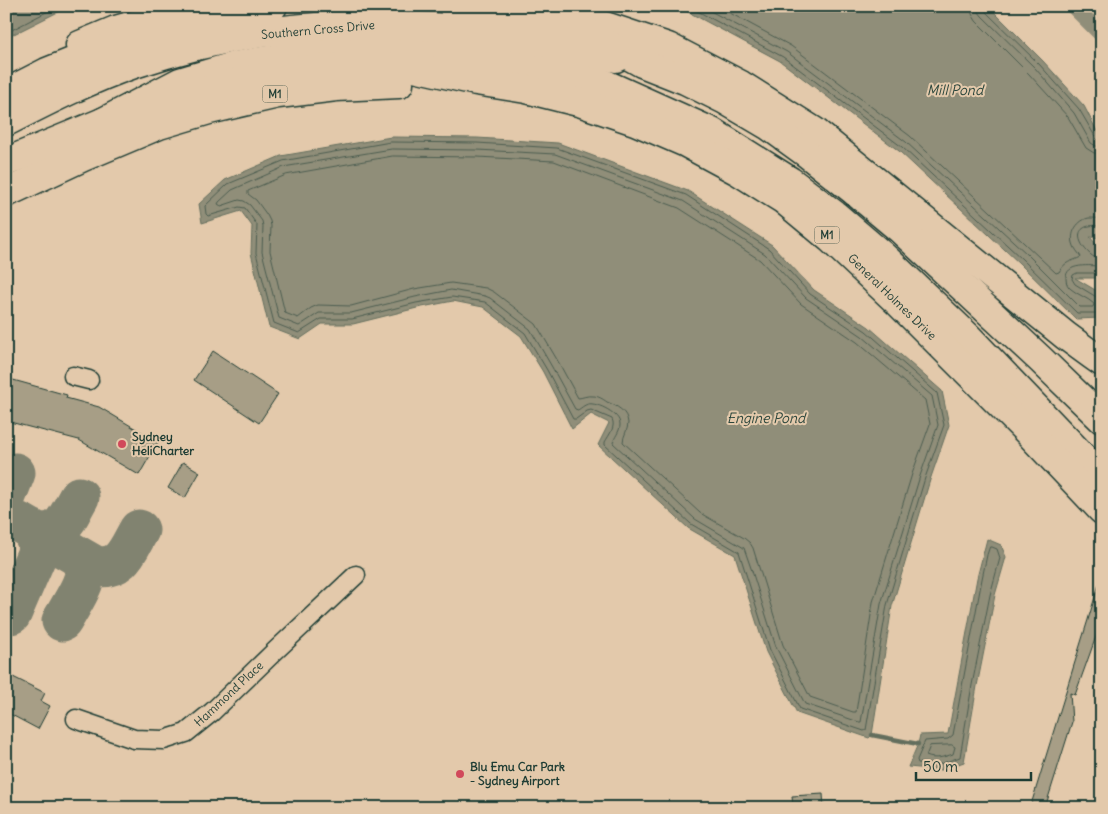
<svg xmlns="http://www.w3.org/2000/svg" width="1108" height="814" viewBox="0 0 1108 814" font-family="Delius,sans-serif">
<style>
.water{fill:#908e79;stroke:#636e5d}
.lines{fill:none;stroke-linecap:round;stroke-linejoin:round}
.shore{stroke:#4c5d50;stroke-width:1}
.stream{stroke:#636e5d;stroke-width:4.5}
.canal{stroke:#908e79;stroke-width:16}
.taxiway{stroke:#818370;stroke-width:41}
.building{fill:#a79e86;stroke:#1f3d34}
.minor-casing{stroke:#1f3d34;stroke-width:21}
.primary-casing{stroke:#1f3d34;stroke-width:31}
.motorway-casing{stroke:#1f3d34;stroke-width:31}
.minor{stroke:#e3c9ab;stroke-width:18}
.primary{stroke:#e3c9ab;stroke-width:28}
.motorway{stroke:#e3c9ab;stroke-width:28}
.poi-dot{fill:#d1495b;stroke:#e3c9ab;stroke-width:2}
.labels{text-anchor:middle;stroke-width:4;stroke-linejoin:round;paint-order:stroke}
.shield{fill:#e3c9ab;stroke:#5a6758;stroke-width:1}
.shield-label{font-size:11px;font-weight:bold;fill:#1f3d34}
.street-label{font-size:12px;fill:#1f3d34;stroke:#e3c9ab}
.poi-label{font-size:12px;font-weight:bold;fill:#1f3d34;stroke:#e3c9ab;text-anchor:start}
.water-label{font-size:14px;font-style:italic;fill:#2a453b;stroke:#e3c9ab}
</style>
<rect width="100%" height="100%" fill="#e3c9ab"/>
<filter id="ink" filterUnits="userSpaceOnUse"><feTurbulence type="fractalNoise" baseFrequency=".02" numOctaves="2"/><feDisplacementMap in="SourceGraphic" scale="10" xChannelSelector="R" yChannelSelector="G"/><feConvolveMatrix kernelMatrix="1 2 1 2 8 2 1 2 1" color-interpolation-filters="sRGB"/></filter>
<g filter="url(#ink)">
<path class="water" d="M 6,6 L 70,6 L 6,38 Z
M 677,6 L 988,6 L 1043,61 L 1084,106 L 1100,137 L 1102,137 L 1102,198 L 1099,198 L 1102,200 L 1102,238 L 1090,237 L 1102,251 L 1102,278 L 1075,278 L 1102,294 L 1102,318 L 1076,319 L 1019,263 L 899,151 L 780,61 Z
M 391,137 L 477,138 L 558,143 L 688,191 L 772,245 L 814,290 L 869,327 L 942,391 L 949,425 L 930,480 L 892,606 L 872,735 L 869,738 L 797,713 L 766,652 L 735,555 L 688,528 L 598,445 L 609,423 L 591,414 L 572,429 L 543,372 L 521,336 L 483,307 L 453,301 L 417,308 L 353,324 L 322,324 L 300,339 L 269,327 L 251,253 L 252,226 L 241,211 L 202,223 L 199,204 L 225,180 L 281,156 Z
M 987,539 L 1001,545 L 1006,557 L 995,595 L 977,686 L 964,762 L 941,770 L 908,767 L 918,744 L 920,735 L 948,734 L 977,578 Z"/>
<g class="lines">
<path class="shore" d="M 688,6 L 783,57 L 902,147 L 1022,259 L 1077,313 L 1102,313
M 701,6 L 787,52 L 906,142 L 1027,254 L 1080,307 L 1093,307 L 1094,304 C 1088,298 1078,295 1071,289 C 1068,287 1066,283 1066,279 C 1065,262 1091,266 1102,266
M 717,6 L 791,46 L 910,136 L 1056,273 L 1059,272 C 1065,261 1071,262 1081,257 C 1079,253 1074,249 1073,243 C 1070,232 1078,220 1089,218 C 1093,218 1098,218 1102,219
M 971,6 L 972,14 L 976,21 L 1029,74 L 1068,117 L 1086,148 L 1094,153 L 1102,154
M 979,6 L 979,12 L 982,16 L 1035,68 L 1074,113 L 1091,143 L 1096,146 L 1102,147
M 985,6 L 986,12 L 1039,64 L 1079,109 L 1096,138 L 1098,140 L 1102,140
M 6,33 L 58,6
M 391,142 L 477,143 L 557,148 L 686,195 L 769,249 L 810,294 L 866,331 L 937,393 L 944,425 L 925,478 L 887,605 L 866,730 L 864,731 L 800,709 L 770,650 L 739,552 L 691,524 L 605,445 L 605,442 C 609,435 616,427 612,419 L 591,410 L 587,411 L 576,419 L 573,419 L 547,370 L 525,333 L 485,302 L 452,297 L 416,303 L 352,319 L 321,319 L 299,333 L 274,323 L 256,253 L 257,225 L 245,208 L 239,207 L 208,216 L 206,214 L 205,206 L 228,184 L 283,161 Z
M 392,149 L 477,150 L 555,154 L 683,201 L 765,254 L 806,298 L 862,336 L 932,396 L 938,425 L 920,476 L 881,604 L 861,722 L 859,722 L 805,704 L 776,647 L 752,571 L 744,548 L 695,519 L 613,443 C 614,437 620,432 620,425 C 621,414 597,402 588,404 C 584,405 581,408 578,410 L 575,409 L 552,367 L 530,329 L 490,298 L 485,296 L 451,290 L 415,297 L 351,313 L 319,313 L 299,326 L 279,318 L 262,252 L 263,226 L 262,221 L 250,205 L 244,201 L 239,200 L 221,206 L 218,204 L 219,202 L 232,190 L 284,167 Z
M 393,156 L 477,157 L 554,161 L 679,208 L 760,260 L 801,304 L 857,342 L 925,400 L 930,424 L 912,474 L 873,602 L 856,712 L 853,712 L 810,697 L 783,645 L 753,548 L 750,543 L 744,538 L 700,513 L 623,442 C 623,436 628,430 628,423 C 627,411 617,406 607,402 C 603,399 598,396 593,396 C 587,395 582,398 578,398 L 559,363 L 536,324 L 494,292 L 486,288 L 451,283 L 414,289 L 351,306 L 318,305 L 311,308 L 298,318 L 285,313 L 270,251 L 271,226 L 270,221 L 267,215 L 256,200 L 248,194 L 248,191 L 286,175 Z
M 1102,226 C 1098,226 1093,225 1089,226 C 1067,231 1088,259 1102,260
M 1102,273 L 1077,273 L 1073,275 L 1072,279 L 1075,284 L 1098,298 L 1102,298
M 990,547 L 992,547 L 997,549 L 1000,558 L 990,595 L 972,685 L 960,757 L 940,764 L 918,763 L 917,760 L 925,741 L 948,739 L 953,735 L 982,579 L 987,555 Z
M 952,745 L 955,747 L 953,754 C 944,757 935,760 926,756 L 930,746 Z"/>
<path class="stream" d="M 872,735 L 918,744"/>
<path class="canal" d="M 1073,6 L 1102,35"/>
<path class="taxiway" d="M 6,496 L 15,473
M 6,517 L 22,524 L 95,566 C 122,571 128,549 139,530
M 35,532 C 63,537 67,517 79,497
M 11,614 L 37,554 L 38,542 L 31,529
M 62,621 C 68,610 87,582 85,570 C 84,565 81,560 77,556"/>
</g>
<path class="building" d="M 213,351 L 278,394 L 259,423 L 194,380 Z
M 6,378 L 67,395 L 66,398 L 99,407 L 158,442 L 139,475 L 79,440 L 6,421 Z
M 183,462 L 200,472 L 185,498 L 168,488 Z
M 1099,584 L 1102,584 L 1102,620 L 1075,695 L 1070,693 L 1072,722 L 1045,808 L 1030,808 Z
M 13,677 L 45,693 L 41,701 L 50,706 L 38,729 L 6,712 L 6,691 Z
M 823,794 L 824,808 L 793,808 L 792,796 Z"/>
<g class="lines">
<g class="minor-casing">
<path id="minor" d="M 73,376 L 89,380
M 76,719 L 134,739 L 164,740 L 186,733 L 212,712 L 274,652 L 356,575"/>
</g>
<g class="primary-casing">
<path id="primary" d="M 564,13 L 584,19 L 668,47 L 741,85 L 814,131 L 1066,336 L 1092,355 L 1102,362
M 80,45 L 116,30 L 189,9 L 205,6
M 6,162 L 103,122 L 180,82 L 234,66 L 313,52 L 389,50 L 456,52 L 533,64 L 603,83 L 712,132 L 790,181 L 836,216 L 884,257 L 968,337 L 1102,477"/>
</g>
<g class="motorway-casing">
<path id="motorway" d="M 453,6 L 537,20 L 586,32 L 642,63 L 685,80 L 725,100 L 769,126 L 809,155 L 852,189 L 900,229 L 1040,359 L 1102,419
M 6,93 L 47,72 L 112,46 L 168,29 L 273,6
M 6,122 C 47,101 90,79 134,64 C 202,41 274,28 346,25 C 390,23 434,26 478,31 C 525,36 570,49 616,58
M 103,122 L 164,102 L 238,82 L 296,70 L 352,66 L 414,67 L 476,81 L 526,89 L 582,103 L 635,121 L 686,143 L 738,171 L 784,200 L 831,239 L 900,304 L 1030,434 L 1102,510
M 6,193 L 83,157 L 159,125 L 209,110 L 278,94 L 336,87 L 399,84"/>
</g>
<use href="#minor" class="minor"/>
<use href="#primary" class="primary"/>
<use href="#motorway" class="motorway"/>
</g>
</g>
<g class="poi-dot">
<circle cx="122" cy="444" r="5"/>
<circle cx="460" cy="774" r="5"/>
</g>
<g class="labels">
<g class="shield">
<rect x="262.5" y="85.5" width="25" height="17" rx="4"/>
<rect x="814.5" y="226.5" width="25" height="17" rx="4"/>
</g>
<g class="shield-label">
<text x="275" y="98">M1</text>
<text x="827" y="239">M1</text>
</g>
<g class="street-label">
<text transform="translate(318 30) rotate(-5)" y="4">Southern Cross Drive</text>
<text transform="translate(892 297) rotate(44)" y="4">General Holmes Drive</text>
<text transform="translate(229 694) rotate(-43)" y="4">Hammond Place</text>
</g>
<g class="poi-label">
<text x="132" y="441">Sydney<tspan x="132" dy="14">HeliCharter</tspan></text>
<text x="470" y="771">Blu Emu Car Park<tspan x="470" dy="14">- Sydney Airport</tspan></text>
</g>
<g class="water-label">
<text x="955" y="95">Mill Pond</text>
<text x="766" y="423">Engine Pond</text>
</g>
</g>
<rect width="1108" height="814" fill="none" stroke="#e3c9ab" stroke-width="25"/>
<rect x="12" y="12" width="1083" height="789" fill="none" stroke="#1f3d34" stroke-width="2" filter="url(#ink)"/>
<path d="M916 772v8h115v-8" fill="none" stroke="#1f3d34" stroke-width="2.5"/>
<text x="923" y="772" font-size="15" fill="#1f3d34" stroke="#e3c9ab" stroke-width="4" paint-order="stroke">50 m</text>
</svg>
